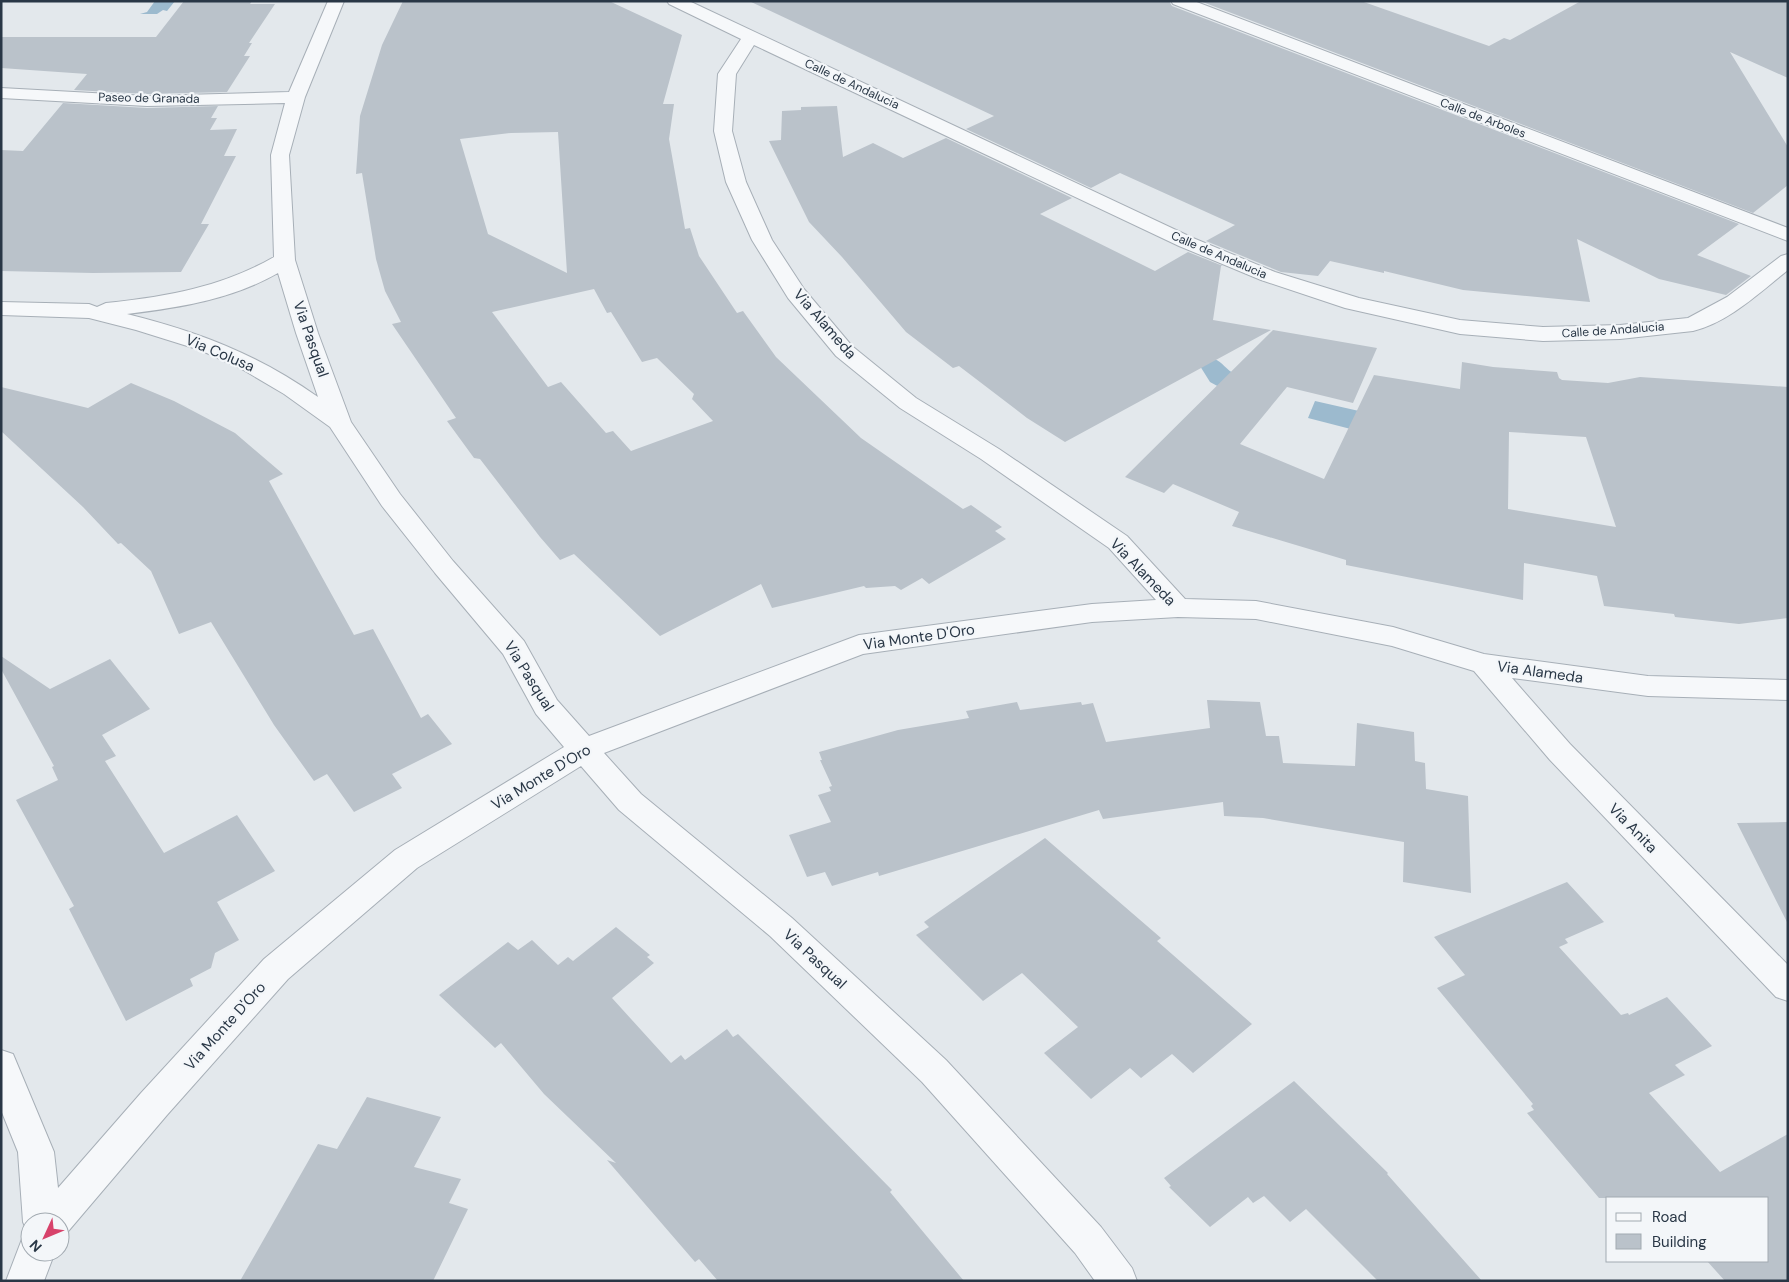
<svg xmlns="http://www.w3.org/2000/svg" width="1789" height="1282" viewBox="0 0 1789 1282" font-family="'DM Sans',sans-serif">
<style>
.water{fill:#9cbace}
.building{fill:#bac2ca;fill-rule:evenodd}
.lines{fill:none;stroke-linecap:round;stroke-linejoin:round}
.minor-casing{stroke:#a7afb7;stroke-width:2}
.minor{fill:#f6f8fa;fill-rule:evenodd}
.labels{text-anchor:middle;stroke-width:4.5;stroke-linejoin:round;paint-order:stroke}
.far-street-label{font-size:12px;fill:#293746;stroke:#f3f6f9}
.street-label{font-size:15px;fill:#293746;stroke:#f3f6f9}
</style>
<rect width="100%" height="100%" fill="#e3e8ec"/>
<path class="water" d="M 155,1 L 175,1 L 167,11 L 163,10 L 157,14 L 140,14 L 147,12 Z
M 1214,359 C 1223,362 1226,370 1235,374 L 1221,388 L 1210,382 L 1200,366 Z
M 1315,401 L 1381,416 L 1374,435 L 1308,418 Z"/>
<path class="building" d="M 184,1 L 252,1 L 250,4 L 275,4 L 249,43 L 252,43 L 244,56 L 250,56 L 227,92 L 147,94 L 74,90 L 87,74 L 1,68 L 1,37 L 156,37 Z
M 403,1 L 609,1 L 682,35 L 663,104 L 674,104 L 669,139 L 685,229 L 690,228 L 699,256 L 737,313 L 743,311 L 776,357 L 861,438 L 963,509 L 971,505 L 1002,527 L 995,531 L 1006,539 L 929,584 L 922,578 L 901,590 L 895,586 L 866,588 L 864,586 L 772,608 L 761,584 L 660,636 L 574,554 L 560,560 L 540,537 L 480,459 L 474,458 L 447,421 L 456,418 L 392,324 L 401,322 L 385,291 L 376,259 L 362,173 L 356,174 L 360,116 L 382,45 ZM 558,132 L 567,273 L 488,234 L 460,139 L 511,133 ZM 594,289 L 607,313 L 611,312 L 642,362 L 657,358 L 694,394 L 692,399 L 713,421 L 631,451 L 613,431 L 606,433 L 561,382 L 548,387 L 492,312 Z
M 749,1 L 1169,1 L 1172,6 L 1739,224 L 1697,255 L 1751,276 L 1726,295 L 1659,279 L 1577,239 L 1590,302 L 1463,290 L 1384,271 L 1384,273 L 1330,261 L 1318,276 L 1281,272 L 1206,241 L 1235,225 L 1120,173 L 1091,188 L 966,129 L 994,116 Z
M 1200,1 L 1361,1 L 1489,46 L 1504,38 L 1510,40 L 1581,1 L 1788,1 L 1788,78 L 1730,52 L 1788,147 L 1788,185 L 1753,213 Z
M 63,103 L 147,108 L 218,106 L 211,118 L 217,118 L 210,130 L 237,129 L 224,156 L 236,156 L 201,224 L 209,224 L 181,272 L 93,273 L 1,271 L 1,150 L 23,151 Z
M 837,106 L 843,157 L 873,143 L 903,158 L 946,138 L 1072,198 L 1040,214 L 1155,271 L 1188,252 L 1223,266 L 1221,266 L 1213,320 L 1271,330 L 1065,442 L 1027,418 L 959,366 L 953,368 L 906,332 L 842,257 L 809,222 L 769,141 L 781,140 L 782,111 L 801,110 L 801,107 Z
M 1273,330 L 1377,348 L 1353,403 L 1287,387 L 1240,444 L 1324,479 L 1374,375 L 1460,389 L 1462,362 L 1493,367 L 1557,372 L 1559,378 L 1562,380 L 1608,383 L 1640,377 L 1788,387 L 1788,618 L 1739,624 L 1675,617 L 1674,614 L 1604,606 L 1597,576 L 1524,563 L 1523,600 L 1346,565 L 1346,560 L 1232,526 L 1239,512 L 1173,484 L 1164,493 L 1125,477 ZM 1509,432 L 1586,437 L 1616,527 L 1508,509 Z
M 131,383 L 174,401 L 235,433 L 283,474 L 269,481 L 354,635 L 373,629 L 421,718 L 428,714 L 452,744 L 392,774 L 402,788 L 354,812 L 327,774 L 314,781 L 274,725 L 211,622 L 179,634 L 151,571 L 121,543 L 118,544 L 83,507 L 1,431 L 1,387 L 88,408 Z
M 1,656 L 50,689 L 110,659 L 150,709 L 102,735 L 116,756 L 105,761 L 164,853 L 237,815 L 275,871 L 217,902 L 239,940 L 215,953 L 211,968 L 190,979 L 193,986 L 126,1021 L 69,909 L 74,906 L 16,800 L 58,780 L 52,767 L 54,766 L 1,669 Z
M 1207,700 L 1260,702 L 1266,736 L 1279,736 L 1283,763 L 1355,766 L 1357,723 L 1414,732 L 1415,761 L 1425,763 L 1426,789 L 1468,796 L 1471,893 L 1403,882 L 1404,842 L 1263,818 L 1224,816 L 1223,802 L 1103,819 L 1099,810 L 879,876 L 878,872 L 832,886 L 825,872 L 807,877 L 789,835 L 831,822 L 818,795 L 831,791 L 829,787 L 832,786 L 820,760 L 822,760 L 819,752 L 898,730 L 969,718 L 966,711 L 1017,702 L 1020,710 L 1081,702 L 1082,705 L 1093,703 L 1106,742 L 1210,728 Z
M 1788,822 L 1788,924 L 1737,823 Z
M 1045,838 L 1161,938 L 1157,941 L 1252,1024 L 1193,1073 L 1172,1054 L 1141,1078 L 1130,1068 L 1091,1099 L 1044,1053 L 1078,1027 L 1022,973 L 983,1001 L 916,935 L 929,927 L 924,922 Z
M 1567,882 L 1604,922 L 1565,939 L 1568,943 L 1559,947 L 1621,1015 L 1628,1013 L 1629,1015 L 1667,997 L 1712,1046 L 1675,1065 L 1685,1075 L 1649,1093 L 1720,1172 L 1788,1134 L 1788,1281 L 1725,1281 L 1707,1261 L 1768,1261 L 1768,1198 L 1599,1198 L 1527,1113 L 1534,1110 L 1531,1106 L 1533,1104 L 1437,988 L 1465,975 L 1434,937 Z
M 616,927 L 650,955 L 647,957 L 654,963 L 612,998 L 671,1063 L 681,1055 L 685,1060 L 727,1029 L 733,1037 L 738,1034 L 892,1190 L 890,1192 L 964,1281 L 718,1281 L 699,1259 L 695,1262 L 607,1160 L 616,1163 L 544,1094 L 501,1043 L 495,1048 L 439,995 L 508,942 L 518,950 L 532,940 L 558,965 L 568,957 L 573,961 Z
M 1294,1081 L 1388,1173 L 1387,1174 L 1482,1281 L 1378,1281 L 1306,1209 L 1290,1222 L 1264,1196 L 1253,1203 L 1248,1197 L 1210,1227 L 1169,1187 L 1171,1186 L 1164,1178 Z
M 367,1097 L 441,1117 L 414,1167 L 461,1179 L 449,1203 L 468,1209 L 433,1281 L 240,1281 L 318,1144 L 337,1149 Z"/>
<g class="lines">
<g class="minor-casing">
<path id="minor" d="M 328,1 L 344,1 L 305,97 L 289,155 L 295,260 L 318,333 L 351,422 L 400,494 L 453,561 L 524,641 L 557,700 L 589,736 L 859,635 L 1092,604 L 1156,600 L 1109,548 L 981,459 L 900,408 L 836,356 L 788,298 L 752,240 L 726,182 L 714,131 L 718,74 L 741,39 L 669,4 L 667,1 L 689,1 L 1193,238 L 1275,272 L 1359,298 L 1460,320 L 1543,327 L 1620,325 L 1688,318 L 1727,297 L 1781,256 L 1788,254 L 1788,270 C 1759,293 1729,322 1693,331 L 1620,339 L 1543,341 L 1460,334 L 1345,308 L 1261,280 L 1179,246 L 754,45 L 736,74 L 732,131 L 746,182 L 772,240 L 804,289 L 852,346 L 916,398 L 999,449 L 1127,536 L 1185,599 L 1256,601 L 1393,627 L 1484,654 L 1648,676 L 1788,680 L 1788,700 L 1648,696 L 1512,678 L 1570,744 L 1788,965 L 1788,1001 L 1776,997 L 1550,760 L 1474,671 L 1392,646 L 1256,619 L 1178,617 L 1092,622 L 863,654 L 604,753 L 641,794 L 792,918 L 946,1060 L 1101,1227 L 1132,1268 L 1137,1281 L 1095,1281 L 1075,1253 L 922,1082 L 770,936 L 619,810 L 581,766 L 417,868 L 288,979 L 167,1115 L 65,1235 L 60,1237 L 60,1222 L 30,1222 L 29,1235 L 23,1222 L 18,1152 L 1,1110 L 1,1050 L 13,1054 L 54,1152 L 58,1188 L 141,1093 L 264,959 L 395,850 L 564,747 L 536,714 L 503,654 L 435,573 L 382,506 L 330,427 L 284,394 L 240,368 L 200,350 L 136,330 L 89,318 L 1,315 L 1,302 L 89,304 L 97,307 L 106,303 C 166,297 222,287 274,257 L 271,155 L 285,103 L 147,106 L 1,98 L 1,88 L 147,96 L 289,92 ZM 278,273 L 296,333 L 318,397 C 257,354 199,332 127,314 C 179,308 233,299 278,273 Z
M 1171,1 L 1194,1 L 1788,228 L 1788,241 L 1173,4 Z
M 30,1236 L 30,1252 L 55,1252 L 44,1281 L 6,1281 L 22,1239 Z"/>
</g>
<use href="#minor" class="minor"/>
</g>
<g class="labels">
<g class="far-street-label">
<text transform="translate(852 84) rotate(25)" y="4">Calle de Andalucia</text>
<text transform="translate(149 98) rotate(1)" y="4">Paseo de Granada</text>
<text transform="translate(1483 118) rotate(21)" y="4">Calle de Arboles</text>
<text transform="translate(1219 255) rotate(23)" y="4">Calle de Andalucia</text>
<text transform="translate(1613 330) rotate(-4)" y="4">Calle de Andalucia</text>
</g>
<g class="street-label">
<text transform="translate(825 324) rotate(49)" y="5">Via Alameda</text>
<text transform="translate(311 339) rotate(71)" y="5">Via Pasqual</text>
<text transform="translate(220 353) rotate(23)" y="5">Via Colusa</text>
<text transform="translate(1143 572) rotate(46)" y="5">Via Alameda</text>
<text transform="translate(919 637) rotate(-8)" y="5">Via Monte D'Oro</text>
<text transform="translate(1540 672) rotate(8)" y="5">Via Alameda</text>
<text transform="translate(529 676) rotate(58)" y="5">Via Pasqual</text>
<text transform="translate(541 777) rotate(-31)" y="5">Via Monte D'Oro</text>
<text transform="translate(1633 828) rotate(46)" y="5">Via Anita</text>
<text transform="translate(815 959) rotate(43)" y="5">Via Pasqual</text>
<text transform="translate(225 1026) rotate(-48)" y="5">Via Monte D'Oro</text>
</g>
</g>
<rect width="1789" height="1282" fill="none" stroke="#293746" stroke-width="5"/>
<rect x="1606" y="1197" width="162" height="65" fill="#f3f6f9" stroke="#a2aab1"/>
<rect x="1616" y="1213" width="25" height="8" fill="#f6f8fa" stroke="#a2aab1"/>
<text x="1652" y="1222" font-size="15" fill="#293746">Road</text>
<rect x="1616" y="1234" width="25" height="15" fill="#bac2ca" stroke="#a2aab1"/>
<text x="1652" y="1247" font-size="15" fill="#293746">Building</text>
<g transform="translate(45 1237) rotate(226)"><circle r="24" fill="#f3f6f9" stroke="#a2aab1"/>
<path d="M0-4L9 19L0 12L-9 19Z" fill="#d7426b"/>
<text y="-8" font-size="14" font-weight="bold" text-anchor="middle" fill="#293746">N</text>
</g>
</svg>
